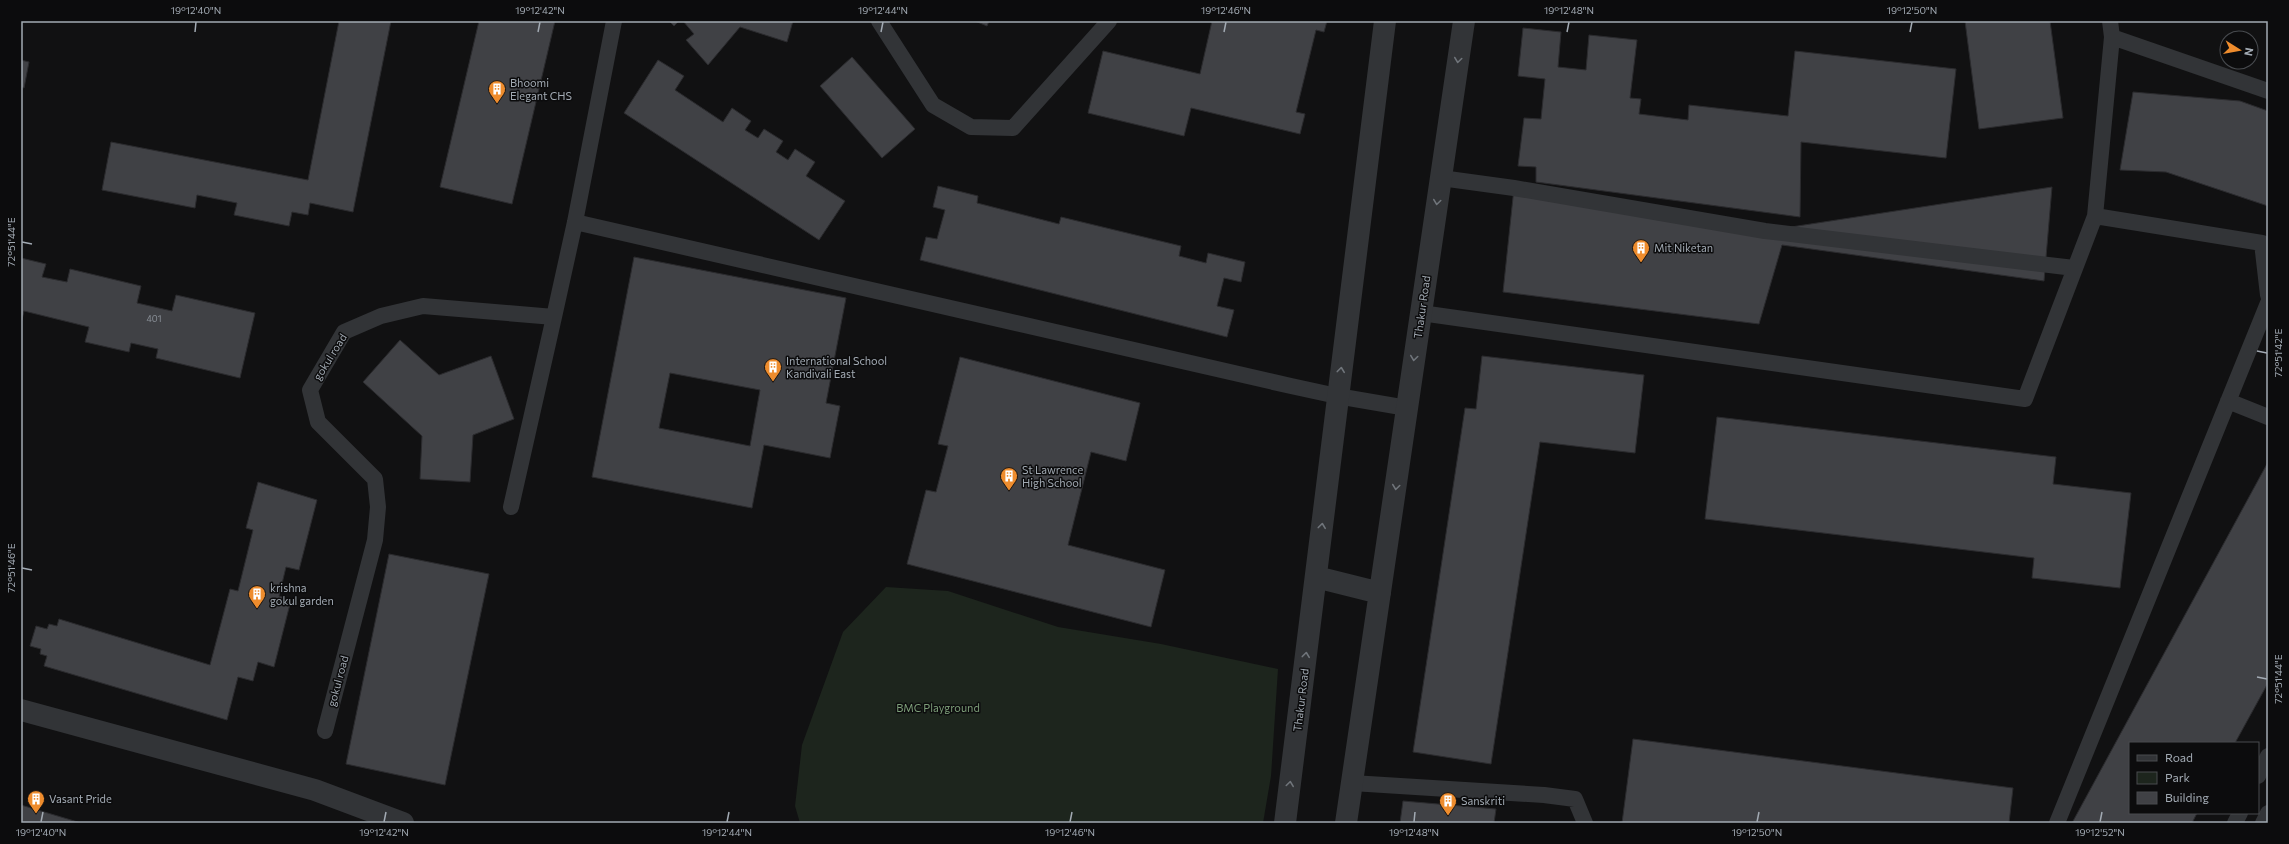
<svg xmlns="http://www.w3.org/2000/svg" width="2289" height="844" viewBox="0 0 2289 844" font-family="Commissioner,sans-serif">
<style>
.green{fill:#1d251d}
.building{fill:#404145;stroke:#2b2b2e;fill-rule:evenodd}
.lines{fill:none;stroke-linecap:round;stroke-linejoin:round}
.service{stroke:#323437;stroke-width:16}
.tertiary{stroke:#323437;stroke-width:22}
.oneway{stroke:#70757b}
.ticks{fill:none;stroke:#a2aab3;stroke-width:1.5}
.labels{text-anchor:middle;stroke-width:3;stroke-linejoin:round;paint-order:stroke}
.number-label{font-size:9px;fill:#8a9098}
.poi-label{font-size:11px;fill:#a2aab3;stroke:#0c0c0d;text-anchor:start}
.street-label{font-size:11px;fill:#a2aab3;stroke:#0c0c0d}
.park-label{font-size:11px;fill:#7d9e79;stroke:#0c0c0d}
.neatline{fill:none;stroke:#a2aab3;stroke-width:1.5}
.ticks-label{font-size:10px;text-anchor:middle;fill:#a2aab3}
</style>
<rect width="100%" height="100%" fill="#111112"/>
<path class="green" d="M 886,587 L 948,591 L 1058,627 L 1161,644 L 1278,669 L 1271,776 L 1263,823 L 800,823 L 795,806 L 802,745 L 843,632 Z"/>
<path class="building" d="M 339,21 L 391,21 L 353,212 L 310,203 L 308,215 L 292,212 L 289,226 L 234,215 L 237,203 L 197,195 L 195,208 L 102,190 L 111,142 L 308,180 Z
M 479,21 L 555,21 L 512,204 L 440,187 Z
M 669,21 L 679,21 L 674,26 Z
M 683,21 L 793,21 L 787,42 L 740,27 L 708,65 L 686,40 L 694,34 Z
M 975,21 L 989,21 L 987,26 Z
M 1212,21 L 1327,21 L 1324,32 L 1316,30 L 1296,112 L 1305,114 L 1300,134 L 1191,108 L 1184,136 L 1088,113 L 1103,51 L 1200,74 Z
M 1965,21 L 2050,21 L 2063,118 L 1979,129 Z
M 1523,28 L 1561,32 L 1558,67 L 1586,70 L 1589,35 L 1637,40 L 1630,98 L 1641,99 L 1639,114 L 1688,120 L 1689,105 L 1788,116 L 1795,51 L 1956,69 L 1946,158 L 1801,142 L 1800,217 L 1536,182 L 1536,167 L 1518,166 L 1524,118 L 1541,119 L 1545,79 L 1518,76 Z
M 852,57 L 915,129 L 882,158 L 820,86 Z
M 21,60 L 29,62 L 24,88 L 21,87 Z
M 658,60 L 684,76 L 675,90 L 723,122 L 732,108 L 751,121 L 745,130 L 758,138 L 764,129 L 783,141 L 776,152 L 788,160 L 795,149 L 815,162 L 806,176 L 845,201 L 819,240 L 624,113 Z
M 2133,92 L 2240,101 L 2268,111 L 2268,206 L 2166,172 L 2120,170 Z
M 938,186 L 978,196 L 977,203 L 1059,224 L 1061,217 L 1181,246 L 1179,256 L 1206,263 L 1208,253 L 1245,262 L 1241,282 L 1224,278 L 1217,306 L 1234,310 L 1227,337 L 920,260 L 926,237 L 937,239 L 945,210 L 933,207 Z
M 2052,187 L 2044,281 L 1782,245 L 1759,324 L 1503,292 L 1514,188 L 1765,231 Z
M 634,257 L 846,298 L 826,403 L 840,406 L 830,458 L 764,445 L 752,508 L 592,477 ZM 670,373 L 760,390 L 750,446 L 659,428 Z
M 21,258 L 46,264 L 42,277 L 67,282 L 70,269 L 141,286 L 137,303 L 172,311 L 176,295 L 255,313 L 240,378 L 156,358 L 158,349 L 131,343 L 129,352 L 85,342 L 89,327 L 24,311 L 21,324 Z
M 400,340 L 439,375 L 491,356 L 514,419 L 473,435 L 470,482 L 420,479 L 422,436 L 363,382 Z
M 1482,356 L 1644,375 L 1635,453 L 1540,442 L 1491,764 L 1413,752 L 1465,408 L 1476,409 Z
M 960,357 L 1140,403 L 1126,461 L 1091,452 L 1068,545 L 1165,570 L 1151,627 L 907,564 L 926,490 L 936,492 L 948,446 L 938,444 Z
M 1717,417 L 2056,457 L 2053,484 L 2131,493 L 2120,588 L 2032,578 L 2034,558 L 1705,519 Z
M 2268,462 L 2268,683 L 2235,743 L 2130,743 L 2130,813 L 2197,813 L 2192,823 L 2072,823 Z
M 258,482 L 317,500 L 299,570 L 286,567 L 279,596 L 291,600 L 274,667 L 258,662 L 253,681 L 238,677 L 227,720 L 44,666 L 47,656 L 40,654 L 41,649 L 30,646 L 36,626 L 47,629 L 49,624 L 57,626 L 59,619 L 210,665 L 230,589 L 238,591 L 253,530 L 246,528 Z
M 389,554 L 489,574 L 445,785 L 346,764 Z
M 1633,739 L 2013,788 L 2009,823 L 1622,823 Z
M 1403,801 L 1496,809 L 1494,823 L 1400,823 Z
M 21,805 L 81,823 L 21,823 Z"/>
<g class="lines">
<path class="service" d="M 879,21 L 933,105 L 971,127 L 1013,128 L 1109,21
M 2110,21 L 2112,37 L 2268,91
M 1441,178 L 1514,188 L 1765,231 L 2074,268
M 2095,216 L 2262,243 L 2268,295
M 575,222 L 1291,386 L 1337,396 L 1407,408
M 1421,313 L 2025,399 L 2095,216 L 2112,37
M 2228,401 L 2268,417
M 511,507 L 554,317
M 325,731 L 375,540 L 378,507 L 375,479 L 318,422 L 310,390 L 344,332 L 381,316 L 423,306 L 554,317 L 575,222 L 614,21
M 2258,776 L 2268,756
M 1352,783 L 1544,795 L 1575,799 L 1585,823
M 2057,823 L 2268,303
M 2235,823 L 2240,813
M 2263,823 L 2268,813"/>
<path class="tertiary" d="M 1316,577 L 1380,593
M 21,710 L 315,790 L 403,823
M 1285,823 L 1385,21
M 1346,823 L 1464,21"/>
</g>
<defs><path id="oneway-chevron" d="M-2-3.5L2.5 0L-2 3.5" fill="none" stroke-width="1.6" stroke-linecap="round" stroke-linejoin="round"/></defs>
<g class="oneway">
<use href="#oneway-chevron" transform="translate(1458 60) rotate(98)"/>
<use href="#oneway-chevron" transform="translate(1437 202) rotate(98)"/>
<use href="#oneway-chevron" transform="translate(1414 358) rotate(98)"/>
<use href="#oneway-chevron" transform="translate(1341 370) rotate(-83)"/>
<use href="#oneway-chevron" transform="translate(1396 487) rotate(98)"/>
<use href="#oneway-chevron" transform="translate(1322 526) rotate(-83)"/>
<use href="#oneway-chevron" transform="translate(1306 655) rotate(-83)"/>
<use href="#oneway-chevron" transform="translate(1290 784) rotate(-82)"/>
</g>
<path class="ticks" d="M 195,32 L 196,22M 538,32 L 540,22M 881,32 L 883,22M 1224,32 L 1226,22M 1567,32 L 1569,22M 1910,32 L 1912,22M 22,242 L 32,244M 2257,351 L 2267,353M 22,568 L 32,570M 2257,677 L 2267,679M 41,822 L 43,812M 384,822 L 386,812M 727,822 L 729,812M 1070,822 L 1072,812M 1414,822 L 1415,812M 1757,822 L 1759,812M 2100,822 L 2102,812"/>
<defs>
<g id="building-pin" transform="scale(0.9)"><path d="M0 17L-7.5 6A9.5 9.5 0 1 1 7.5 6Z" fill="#ee8c2d" stroke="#0c0c0d"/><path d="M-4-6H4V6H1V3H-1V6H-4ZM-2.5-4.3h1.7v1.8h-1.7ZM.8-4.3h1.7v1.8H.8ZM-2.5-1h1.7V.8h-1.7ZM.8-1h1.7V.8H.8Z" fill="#fff"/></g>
</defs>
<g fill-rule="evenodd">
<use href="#building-pin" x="497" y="89"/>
<use href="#building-pin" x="1641" y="248"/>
<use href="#building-pin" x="773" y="367"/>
<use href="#building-pin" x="1009" y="476"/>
<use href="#building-pin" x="257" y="594"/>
<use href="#building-pin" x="36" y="799"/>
<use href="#building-pin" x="1448" y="801"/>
</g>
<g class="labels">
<g class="number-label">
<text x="154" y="322">401</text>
</g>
<g class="poi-label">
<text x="510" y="87">Bhoomi<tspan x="510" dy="13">Elegant CHS</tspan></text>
<text x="1654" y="252">Mit Niketan</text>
<text x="786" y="365">International School<tspan x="786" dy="13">Kandivali East</tspan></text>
<text x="1022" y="474">St Lawrence<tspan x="1022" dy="13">High School</tspan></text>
<text x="270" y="592">krishna<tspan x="270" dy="13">gokul garden</tspan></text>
<text x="49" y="803">Vasant Pride</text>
<text x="1461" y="805">Sanskriti</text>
</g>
<g class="street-label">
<text transform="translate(1422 307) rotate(-82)" y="4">Thakur Road</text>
<text transform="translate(330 357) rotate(-58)" y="4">gokul road</text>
<text transform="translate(338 681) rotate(-75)" y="4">gokul road</text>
<text transform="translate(1301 700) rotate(-83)" y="4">Thakur Road</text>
</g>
<g class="park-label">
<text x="938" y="712">BMC Playground</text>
</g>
</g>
<rect width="2289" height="844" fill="none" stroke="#0c0c0d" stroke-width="44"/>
<rect x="2129" y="742" width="130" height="72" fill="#0c0c0d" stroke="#484b4f"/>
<rect x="2137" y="755" width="20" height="6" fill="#323437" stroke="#484b4f"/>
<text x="2165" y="762" font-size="12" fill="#a2aab3">Road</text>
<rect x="2137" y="772" width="20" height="12" fill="#1d251d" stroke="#484b4f"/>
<text x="2165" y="782" font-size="12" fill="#a2aab3">Park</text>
<rect x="2137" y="792" width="20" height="12" fill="#404145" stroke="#484b4f"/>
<text x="2165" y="802" font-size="12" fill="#a2aab3">Building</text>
<g transform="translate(2239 50) rotate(101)"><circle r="19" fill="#0c0c0d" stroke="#484b4f"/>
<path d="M0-3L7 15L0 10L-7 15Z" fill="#ee8c2d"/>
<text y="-6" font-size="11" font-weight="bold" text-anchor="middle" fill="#a2aab3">N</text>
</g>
<rect x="22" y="22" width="2245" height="800" class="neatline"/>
<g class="ticks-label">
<text x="196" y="14">19°12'40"N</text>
<text x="540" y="14">19°12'42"N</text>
<text x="883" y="14">19°12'44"N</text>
<text x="1226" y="14">19°12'46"N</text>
<text x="1569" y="14">19°12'48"N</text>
<text x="1912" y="14">19°12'50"N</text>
<text transform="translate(11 242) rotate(-90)" y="4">72°51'44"E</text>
<text transform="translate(2278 353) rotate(-90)" y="4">72°51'42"E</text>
<text transform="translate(11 568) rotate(-90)" y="4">72°51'46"E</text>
<text transform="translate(2278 679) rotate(-90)" y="4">72°51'44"E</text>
<text x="41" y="836">19°12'40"N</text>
<text x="384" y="836">19°12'42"N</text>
<text x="727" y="836">19°12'44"N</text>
<text x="1070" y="836">19°12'46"N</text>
<text x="1414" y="836">19°12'48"N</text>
<text x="1757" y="836">19°12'50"N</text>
<text x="2100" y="836">19°12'52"N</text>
</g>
</svg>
